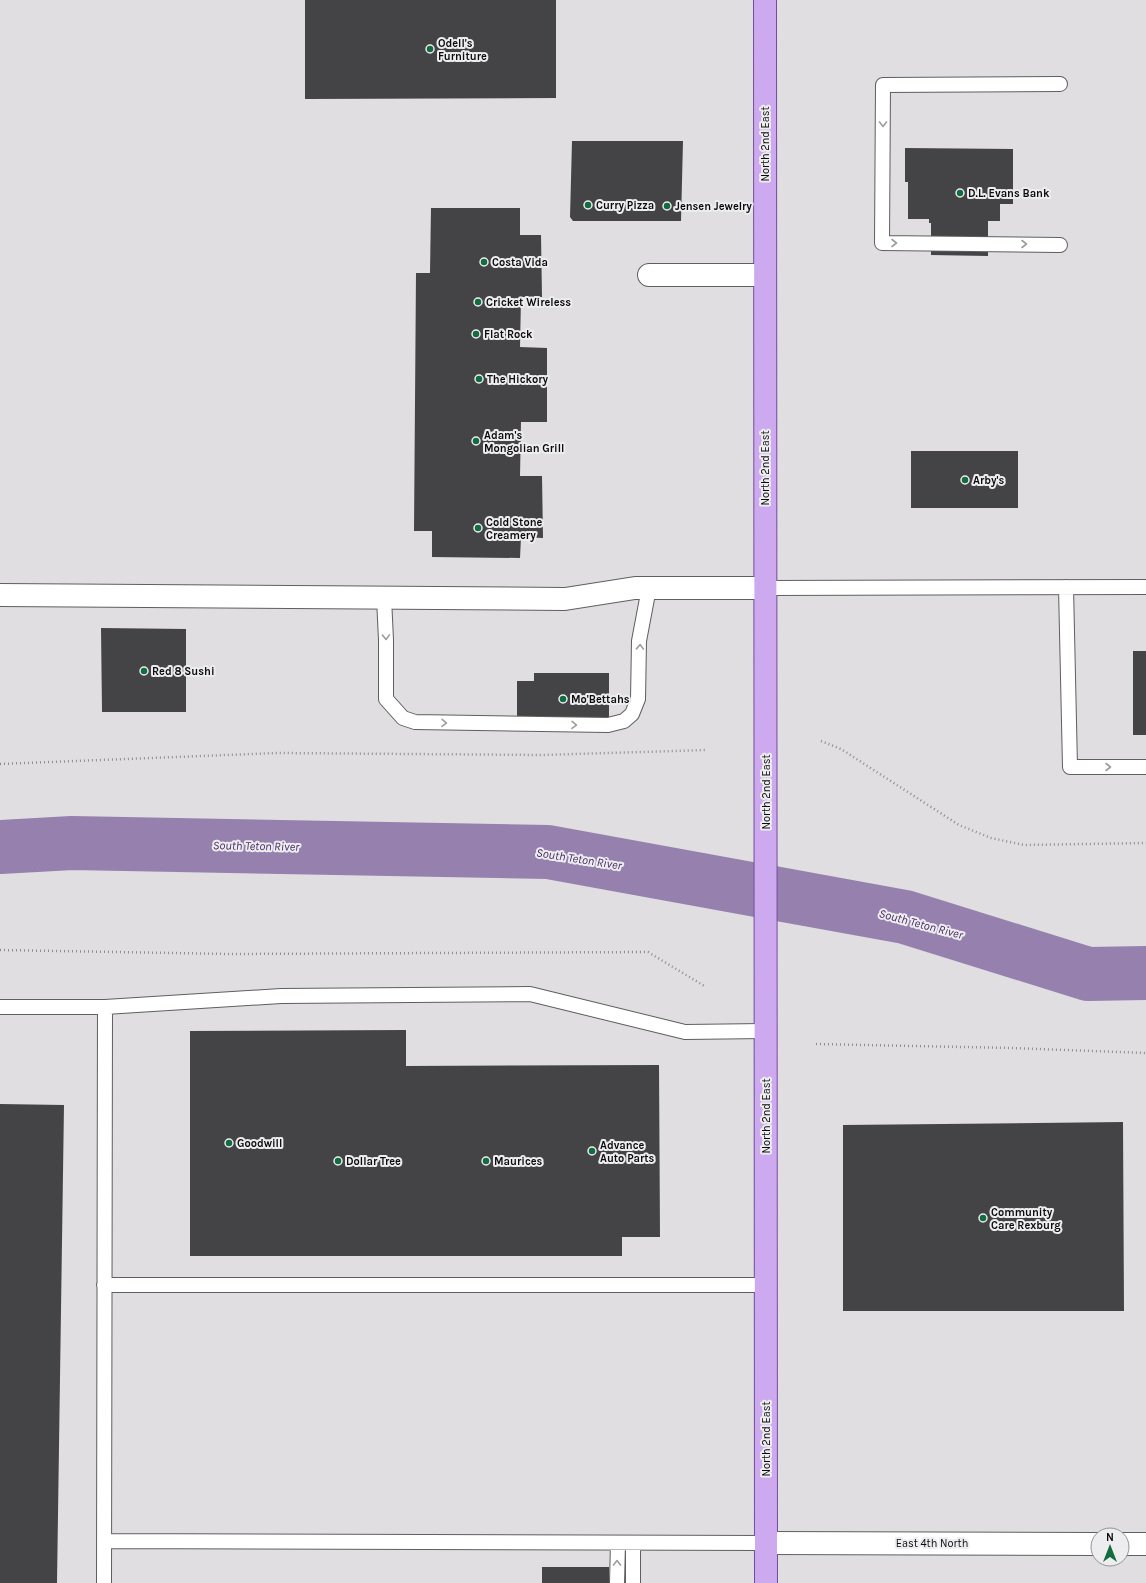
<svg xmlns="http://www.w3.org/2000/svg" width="1146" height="1583" viewBox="0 0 1146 1583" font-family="Karla,sans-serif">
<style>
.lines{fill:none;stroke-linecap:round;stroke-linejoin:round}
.river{stroke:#9580ae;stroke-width:54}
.building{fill:#444345}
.lane-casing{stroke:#5f5e60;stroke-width:16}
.street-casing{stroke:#5f5e60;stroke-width:24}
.primary-casing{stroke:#734d9a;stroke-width:24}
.path{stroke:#8d8c8e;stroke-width:2.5;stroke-dasharray:1 3;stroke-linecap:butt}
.lane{stroke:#fff;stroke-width:14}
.street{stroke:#fff;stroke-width:22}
.primary{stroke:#cda9f0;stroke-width:22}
.oneway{stroke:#9d9d9e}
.poi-dot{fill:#126c3f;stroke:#edecef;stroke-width:1.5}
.labels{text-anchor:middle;stroke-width:4;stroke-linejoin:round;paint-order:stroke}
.poi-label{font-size:11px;font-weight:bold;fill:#0b0b0c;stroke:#edecef;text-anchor:start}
.street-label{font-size:11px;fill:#0b0b0c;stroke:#edecef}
.water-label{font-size:12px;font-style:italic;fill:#452762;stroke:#edecef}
</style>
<rect width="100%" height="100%" fill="#e0dee1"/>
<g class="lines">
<path class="river" d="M 0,847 L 72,843 L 548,852 L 905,917 L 1088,974 L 1146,973"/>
</g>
<path class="building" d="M 305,0 L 556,0 L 556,98 L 305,99 Z
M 572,141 L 683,141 L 681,221 L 573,221 L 570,217 Z
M 905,148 L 1013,149 L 1013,204 L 1000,204 L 1000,221 L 988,221 L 988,256 L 931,255 L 931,223 L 929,223 L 929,219 L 908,219 L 908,182 L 905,182 Z
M 431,208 L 520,208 L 520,235 L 541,235 L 542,297 L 521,297 L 520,347 L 547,348 L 547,422 L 521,422 L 520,476 L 542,476 L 543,538 L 521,537 L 520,558 L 432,557 L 432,531 L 414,531 L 416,273 L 430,273 Z
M 911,451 L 1018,451 L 1018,508 L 911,508 Z
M 101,628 L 186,629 L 186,712 L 102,712 Z
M 1133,651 L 1146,651 L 1146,735 L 1133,735 Z
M 534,673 L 609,673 L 609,717 L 517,717 L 517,681 L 534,681 Z
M 406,1030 L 406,1066 L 659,1065 L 660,1237 L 622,1237 L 622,1256 L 190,1256 L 190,1031 Z
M 0,1104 L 64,1105 L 57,1583 L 0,1583 Z
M 1123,1122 L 1124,1311 L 843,1311 L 843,1125 Z
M 542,1567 L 609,1567 L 609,1583 L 542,1583 Z"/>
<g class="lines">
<g class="lane-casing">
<path id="lane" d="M 1060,84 L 883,85 L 882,243 L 1060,245
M 1066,587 L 1070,767 L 1146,767
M 766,588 L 1146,587
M 384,598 L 386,640 L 386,699 L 403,718 L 415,722 L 608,725 L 624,721 L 632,714 L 638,699 L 639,641 L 649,588
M 0,1007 L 105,1007 L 281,996 L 530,994 L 685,1032 L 766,1031
M 104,1285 L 766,1285
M 104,1541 L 766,1543
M 633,1543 L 633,1583
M 104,1583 L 105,1007
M 617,1583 L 618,1543"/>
</g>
<g class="street-casing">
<path id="street" d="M 649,275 L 765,275
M 0,595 L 565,599 L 635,588 L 766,588
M 766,1543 L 1098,1544
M 1122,1544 L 1146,1544"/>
</g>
<g class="primary-casing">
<path id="primary" d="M 765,0 L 766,1583"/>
</g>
<path class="path" d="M 821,741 L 841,749 L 959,825 L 991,838 L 1024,845 L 1146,843
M 0,764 L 277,753 L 543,755 L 706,750
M 0,950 L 230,954 L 648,952 L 706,987
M 816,1044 L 1012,1048 L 1146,1053"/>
<use href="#lane" class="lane"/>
<use href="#street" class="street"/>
<use href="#primary" class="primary"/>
</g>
<defs><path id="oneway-chevron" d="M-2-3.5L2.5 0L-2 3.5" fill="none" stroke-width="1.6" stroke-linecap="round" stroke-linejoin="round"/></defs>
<g class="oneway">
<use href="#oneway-chevron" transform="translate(883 124) rotate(90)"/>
<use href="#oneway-chevron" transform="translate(894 243)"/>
<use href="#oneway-chevron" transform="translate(1024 244)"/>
<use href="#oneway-chevron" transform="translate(386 637) rotate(88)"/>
<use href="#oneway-chevron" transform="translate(640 647) rotate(-88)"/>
<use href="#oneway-chevron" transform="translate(444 723) rotate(2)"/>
<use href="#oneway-chevron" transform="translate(574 725) rotate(1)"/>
<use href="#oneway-chevron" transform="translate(1108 767)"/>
<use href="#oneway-chevron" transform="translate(617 1563) rotate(-89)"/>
</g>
<g class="poi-dot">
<circle cx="430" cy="49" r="4"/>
<circle cx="960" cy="193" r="4"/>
<circle cx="588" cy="205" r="4"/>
<circle cx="667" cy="206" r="4"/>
<circle cx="484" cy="262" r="4"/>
<circle cx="478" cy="302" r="4"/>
<circle cx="476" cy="334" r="4"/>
<circle cx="479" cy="379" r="4"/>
<circle cx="476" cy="441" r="4"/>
<circle cx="965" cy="480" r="4"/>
<circle cx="478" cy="528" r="4"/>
<circle cx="144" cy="671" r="4"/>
<circle cx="563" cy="699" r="4"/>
<circle cx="229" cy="1143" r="4"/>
<circle cx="592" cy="1151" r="4"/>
<circle cx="338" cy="1161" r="4"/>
<circle cx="486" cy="1161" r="4"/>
<circle cx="983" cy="1218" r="4"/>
</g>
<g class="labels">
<g class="poi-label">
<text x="438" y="47">Odell's<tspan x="438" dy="13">Furniture</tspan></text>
<text x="968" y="197">D.L. Evans Bank</text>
<text x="596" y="209">Curry Pizza</text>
<text x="675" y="210">Jensen Jewelry</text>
<text x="492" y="266">Costa Vida</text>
<text x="486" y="306">Cricket Wireless</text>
<text x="484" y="338">Flat Rock</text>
<text x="487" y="383">The Hickory</text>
<text x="484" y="439">Adam's<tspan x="484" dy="13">Mongolian Grill</tspan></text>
<text x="973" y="484">Arby's</text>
<text x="486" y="526">Cold Stone<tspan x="486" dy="13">Creamery</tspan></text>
<text x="152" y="675">Red 8 Sushi</text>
<text x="571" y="703">Mo'Bettahs</text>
<text x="237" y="1147">Goodwill</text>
<text x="600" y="1149">Advance<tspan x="600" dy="13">Auto Parts</tspan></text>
<text x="346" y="1165">Dollar Tree</text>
<text x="494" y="1165">Maurices</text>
<text x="991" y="1216">Community<tspan x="991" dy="13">Care Rexburg</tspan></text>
</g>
<g class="street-label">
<text transform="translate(765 144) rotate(-90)" y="4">North 2nd East</text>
<text transform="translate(765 468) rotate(-90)" y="4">North 2nd East</text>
<text transform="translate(766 792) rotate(-90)" y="4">North 2nd East</text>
<text transform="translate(766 1116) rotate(-90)" y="4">North 2nd East</text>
<text transform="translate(766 1439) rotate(-90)" y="4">North 2nd East</text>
<text x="932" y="1547">East 4th North</text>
</g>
<g class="water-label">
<text transform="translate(256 846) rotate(1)" y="4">South Teton River</text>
<text transform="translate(579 859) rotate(9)" y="4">South Teton River</text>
<text transform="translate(921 924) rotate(15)" y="4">South Teton River</text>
</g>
</g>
<g transform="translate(1110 1547)"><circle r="19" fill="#edecef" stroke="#939294"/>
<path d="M0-3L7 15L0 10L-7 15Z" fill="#126c3f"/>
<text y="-6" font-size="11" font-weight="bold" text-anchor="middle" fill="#0b0b0c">N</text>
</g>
</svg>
